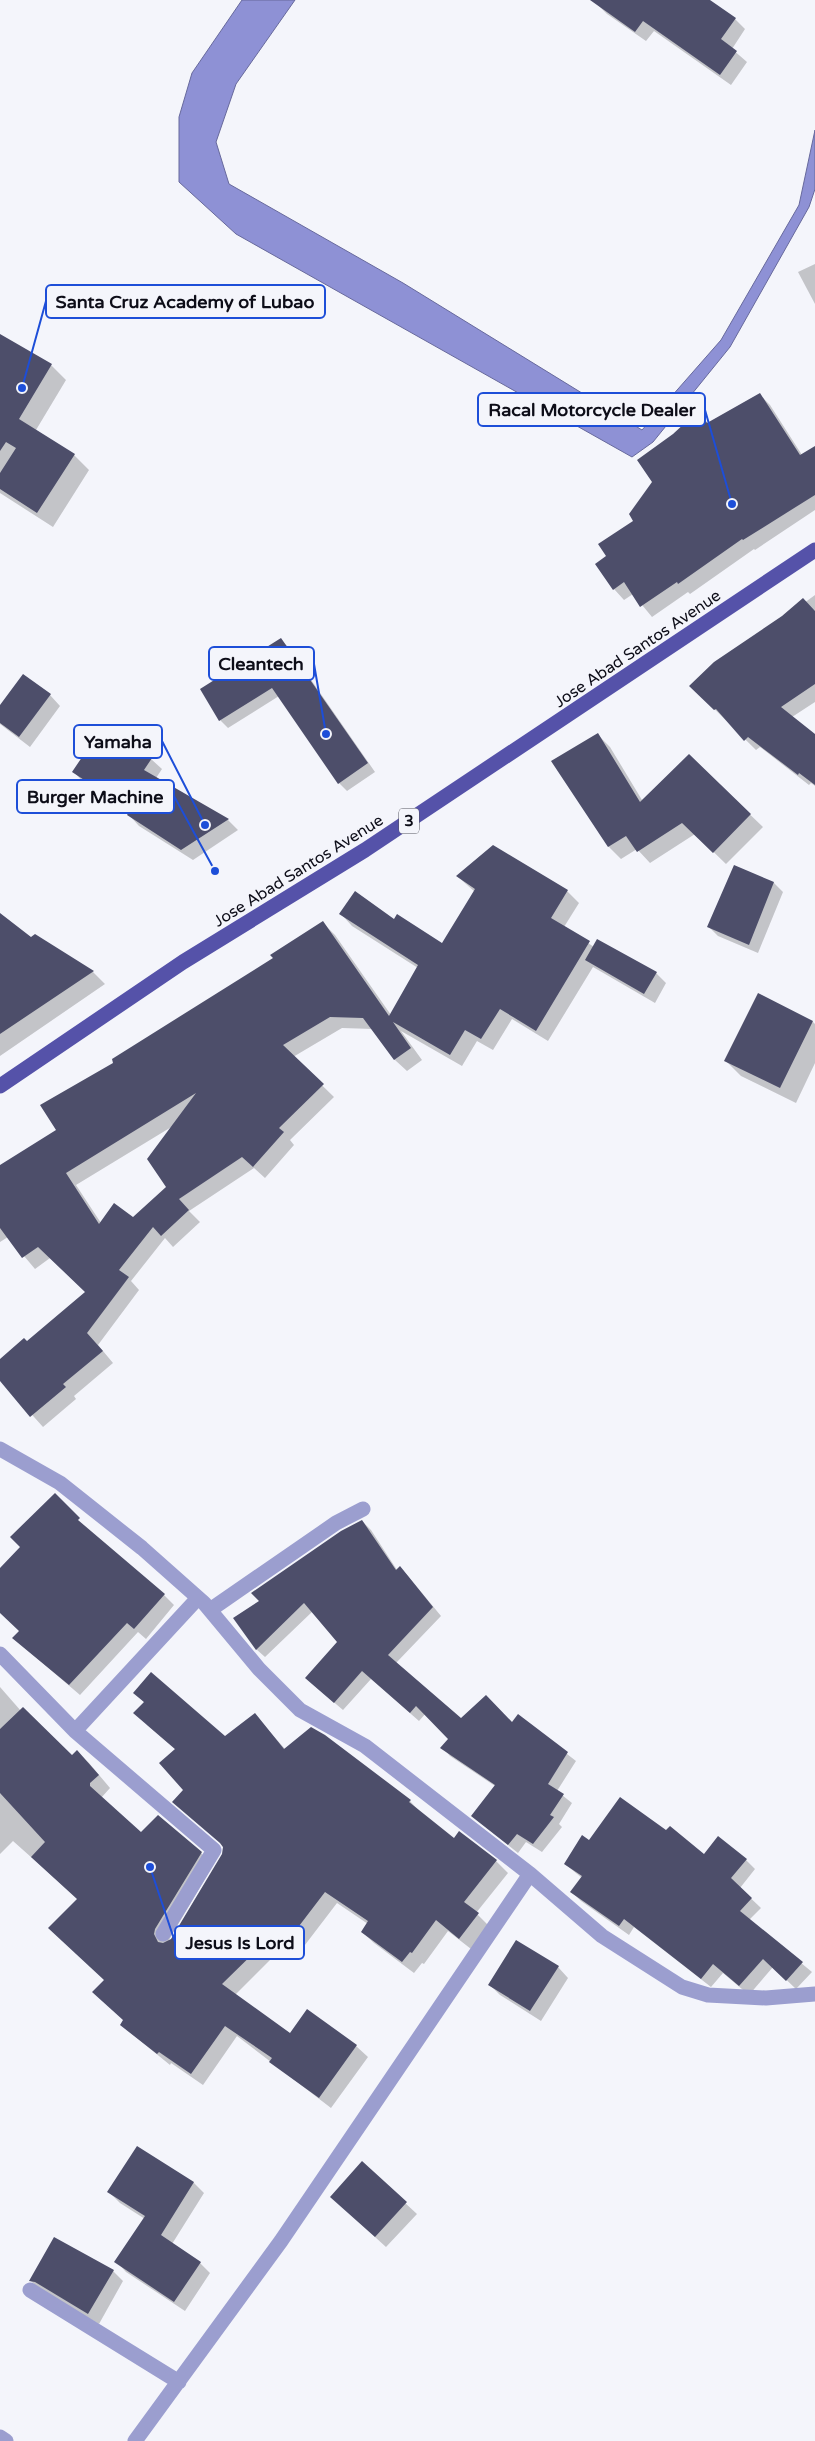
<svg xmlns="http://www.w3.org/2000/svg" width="815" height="2441" viewBox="0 0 815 2441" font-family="'Varela Round',sans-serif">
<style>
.water{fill:#8e91d5;stroke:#67699c}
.shadow{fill:#0003;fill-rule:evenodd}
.building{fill:#4d4e6a;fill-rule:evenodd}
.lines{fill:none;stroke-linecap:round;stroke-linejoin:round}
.street{stroke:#9b9ecf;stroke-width:15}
.primary{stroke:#5552a9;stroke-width:15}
.labels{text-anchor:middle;stroke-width:5;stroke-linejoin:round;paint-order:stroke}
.shield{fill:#f4f5fb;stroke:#52535c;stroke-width:1}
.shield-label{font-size:15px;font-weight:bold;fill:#0d0d18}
.street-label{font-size:16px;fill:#0d0d18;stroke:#f4f5fb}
.leader{fill:none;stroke:#1d4ed8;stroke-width:2}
.callout-dot{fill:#1d4ed8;stroke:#f4f5fb;stroke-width:2}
.callout{fill:#f4f5fb;stroke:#1d4ed8;stroke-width:2}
.callout-label{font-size:18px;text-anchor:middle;font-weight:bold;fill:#0d0d18}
</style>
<rect width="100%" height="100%" fill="#f4f5fb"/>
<path class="water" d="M 242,0 L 295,0 L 236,84 L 216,142 L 229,184 L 403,283 L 642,430 L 721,340 L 799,205 L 815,130 L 815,189 L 809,207 L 730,347 L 653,442 L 632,457 L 236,234 L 179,182 L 179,117 L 192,73 Z"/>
<path class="shadow" d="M 599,0 L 707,0 L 735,19 L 745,29 L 732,49 L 747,62 L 731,85 L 654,31 L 646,41 L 607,14 L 596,3 Z
M 815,264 L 815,304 L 798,272 Z
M 0,335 L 51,365 L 66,380 L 36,430 L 74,455 L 89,470 L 53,527 L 0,493 Z
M 759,394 L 770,405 L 802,455 L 815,448 L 815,510 L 755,550 L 754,549 L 690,594 L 688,592 L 652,617 L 633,594 L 624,600 L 614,589 L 608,556 L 635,521 L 674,435 L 698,413 L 708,423 Z
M 815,595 L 815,702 L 792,717 L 815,735 L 815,786 L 811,783 L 809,785 L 760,747 L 756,750 L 691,686 Z
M 281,640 L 289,648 L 375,772 L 347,791 L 339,783 L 279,696 L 228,728 L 220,720 Z
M 50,695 L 60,706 L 30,747 L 0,724 L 0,707 Z
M 103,728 L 151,759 L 162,769 L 156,778 L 228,820 L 238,830 L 193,860 L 139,826 L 129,815 L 130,813 L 84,783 L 74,772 Z
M 598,735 L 610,747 L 642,800 L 689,756 L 763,827 L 726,864 L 695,834 L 650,863 L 637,849 L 621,859 L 609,847 L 553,762 Z
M 735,866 L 774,883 L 783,892 L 758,953 L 718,936 L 709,927 Z
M 457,876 L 567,891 L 579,903 L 564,927 L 594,947 L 656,973 L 666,983 L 655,1003 L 593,967 L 548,1041 L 512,1019 L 493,1050 L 477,1041 L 462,1066 L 401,1031 L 422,1060 L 407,1071 L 395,1060 L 373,1029 L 342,1028 L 293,1057 L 334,1097 L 290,1140 L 294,1145 L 265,1178 L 254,1168 L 189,1211 L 200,1222 L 173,1247 L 165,1238 L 131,1281 L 139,1290 L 98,1345 L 113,1363 L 74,1396 L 76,1399 L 43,1427 L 0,1379 L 0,1361 L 27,1342 L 86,1292 L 50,1258 L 35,1269 L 8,1237 L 0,1242 L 0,1166 L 58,1130 L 115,1063 L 274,958 L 323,923 L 335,935 L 391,1015 L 418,968 L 352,926 L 341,914 L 395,920 L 443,945 L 475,892 ZM 173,1126 L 168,1187 L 133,1219 L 101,1223 L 76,1185 Z
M 0,915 L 31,938 L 35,935 L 93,972 L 105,984 L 0,1056 Z
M 813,1022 L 815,1024 L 815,1063 L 796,1103 L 741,1076 L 726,1061 Z
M 362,1521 L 371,1530 L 397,1570 L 400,1568 L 408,1576 L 441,1616 L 396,1663 L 461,1720 L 512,1724 L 518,1716 L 576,1761 L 557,1791 L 572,1803 L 559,1824 L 562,1827 L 542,1852 L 526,1842 L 518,1853 L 472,1816 L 495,1786 L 450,1756 L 442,1747 L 450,1739 L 426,1713 L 419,1721 L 371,1679 L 343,1710 L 316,1687 L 338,1642 L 313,1611 L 265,1657 L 256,1649 L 261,1601 Z
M 164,1595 L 174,1605 L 146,1639 L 138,1632 L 80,1695 L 25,1648 L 20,1631 L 0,1611 Z
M 0,1687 L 21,1711 L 72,1757 L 77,1752 L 89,1763 L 110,1788 L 101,1798 L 141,1833 L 201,1853 L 213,1865 L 166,1945 L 172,1940 L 225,1850 L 185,1790 L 176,1750 L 147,1725 L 144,1702 L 135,1693 L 225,1738 L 255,1715 L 285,1749 L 325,1736 L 410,1801 L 421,1813 L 454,1839 L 496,1861 L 508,1873 L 476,1913 L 489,1926 L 471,1949 L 448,1931 L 424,1964 L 422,1963 L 414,1973 L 374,1943 L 362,1932 L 368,1924 L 337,1903 L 295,1958 L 282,1948 L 235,1995 L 291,2034 L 356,2046 L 368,2057 L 331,2108 L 237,2036 L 203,2085 L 171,2063 L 170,2065 L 121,2025 L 124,2021 L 105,1980 L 78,1899 L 13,1841 L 0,1854 Z
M 667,1832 L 704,1855 L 746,1860 L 755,1869 L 740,1888 L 761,1908 L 749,1920 L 812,1972 L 796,1989 L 773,1967 L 749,1995 L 723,1973 L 711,1987 L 634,1927 L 629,1935 L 581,1901 L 572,1892 L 582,1878 L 565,1864 L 590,1842 Z
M 558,1967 L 568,1978 L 541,2021 L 500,1995 L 489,1984 Z
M 138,2148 L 194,2183 L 204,2193 L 172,2244 L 200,2263 L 210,2273 L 185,2311 L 126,2272 L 116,2261 L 145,2219 L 120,2203 L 109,2192 Z
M 362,2163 L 417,2214 L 386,2247 L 342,2207 Z
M 113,2271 L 123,2281 L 99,2324 L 41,2291 L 31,2281 Z"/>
<path class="building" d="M 590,0 L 710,0 L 736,18 L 721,39 L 737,51 L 720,75 L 643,21 L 635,32 Z
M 0,334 L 52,364 L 19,419 L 75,454 L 37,513 L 0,489 L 0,473 L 16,448 L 6,442 L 0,451 Z
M 760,393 L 800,455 L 815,446 L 815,495 L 743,540 L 742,539 L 678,584 L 677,582 L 640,607 L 624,582 L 613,590 L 595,564 L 606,556 L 598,544 L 633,521 L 629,514 L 652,482 L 637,460 L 673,434 L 698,411 L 707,423 Z
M 803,598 L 815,611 L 815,684 L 781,707 L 815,734 L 815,785 L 799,773 L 798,775 L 748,737 L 744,741 L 716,709 L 714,710 L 689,686 L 714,662 L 782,616 Z
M 281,638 L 368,763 L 338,784 L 272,688 L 219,721 L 200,689 Z
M 23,674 L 51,694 L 19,737 L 0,723 L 0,705 Z
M 103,726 L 152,758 L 144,770 L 229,819 L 181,850 L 127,815 L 130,810 L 72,772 Z
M 598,733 L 640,802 L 689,754 L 751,814 L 713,853 L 682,823 L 637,852 L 626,836 L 608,847 L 551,761 Z
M 493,845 L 568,890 L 551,918 L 590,941 L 536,1031 L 500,1009 L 481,1039 L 465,1030 L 450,1055 L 393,1022 L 411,1048 L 394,1060 L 363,1018 L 330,1017 L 283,1045 L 324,1084 L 279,1128 L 284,1132 L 253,1167 L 242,1157 L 179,1199 L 189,1210 L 161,1236 L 153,1227 L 119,1270 L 129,1277 L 87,1333 L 103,1351 L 63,1384 L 66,1387 L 30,1417 L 0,1381 L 0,1359 L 24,1338 L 27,1341 L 85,1292 L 38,1247 L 22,1258 L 0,1228 L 0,1165 L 56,1130 L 40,1105 L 113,1063 L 112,1059 L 273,958 L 270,955 L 323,921 L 389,1016 L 418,965 L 339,914 L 355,891 L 394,919 L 397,914 L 442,943 L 475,889 L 456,876 ZM 196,1093 L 147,1159 L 166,1187 L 133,1217 L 114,1203 L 99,1224 L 66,1173 Z
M 734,865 L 774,882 L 749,945 L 707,927 Z
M 0,913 L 31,937 L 35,934 L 94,971 L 0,1034 Z
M 597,939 L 657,972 L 644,994 L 585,960 Z
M 758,993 L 813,1021 L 780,1088 L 724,1061 Z
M 55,1493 L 80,1518 L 78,1520 L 165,1594 L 134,1629 L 127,1623 L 69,1685 L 12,1638 L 19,1631 L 0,1613 L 0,1568 L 20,1547 L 10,1537 Z
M 362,1520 L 396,1570 L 400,1566 L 433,1607 L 388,1655 L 461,1718 L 486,1695 L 512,1722 L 518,1714 L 568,1752 L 548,1784 L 564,1794 L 550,1815 L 554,1817 L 533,1844 L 517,1834 L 508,1845 L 471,1816 L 495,1785 L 440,1748 L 448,1739 L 416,1706 L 410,1713 L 362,1671 L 334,1703 L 305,1678 L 337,1642 L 304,1603 L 256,1650 L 233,1618 L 259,1601 L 251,1593 L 341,1531 Z
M 151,1672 L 225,1736 L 255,1713 L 284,1749 L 311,1727 L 325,1735 L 411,1800 L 409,1802 L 454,1838 L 459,1831 L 497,1860 L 464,1902 L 479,1913 L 459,1939 L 436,1920 L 412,1953 L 410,1952 L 402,1962 L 361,1932 L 368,1921 L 325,1892 L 283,1947 L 270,1937 L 222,1984 L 290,2033 L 307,2009 L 357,2045 L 319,2098 L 269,2062 L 272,2058 L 225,2026 L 191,2074 L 159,2052 L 157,2054 L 120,2025 L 123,2020 L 92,1992 L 104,1980 L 48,1928 L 77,1899 L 31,1857 L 45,1842 L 0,1793 L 0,1729 L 23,1707 L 72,1755 L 77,1750 L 99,1775 L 90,1783 L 90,1786 L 141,1832 L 158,1815 L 202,1852 L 155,1929 L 154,1934 L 158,1942 L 163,1943 L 171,1939 L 222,1854 L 223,1847 L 220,1843 L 172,1802 L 183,1790 L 159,1763 L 175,1749 L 133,1713 L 144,1702 L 133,1693 Z
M 620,1797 L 666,1830 L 670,1826 L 704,1854 L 718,1836 L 747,1859 L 731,1878 L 752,1898 L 740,1911 L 803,1962 L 786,1981 L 763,1959 L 739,1986 L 713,1964 L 701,1979 L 624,1919 L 619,1926 L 570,1892 L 582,1876 L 564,1864 L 582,1835 L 589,1840 Z
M 516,1940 L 559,1966 L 530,2011 L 488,1985 Z
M 137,2146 L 194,2182 L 161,2235 L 201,2262 L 174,2302 L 114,2262 L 145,2216 L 107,2192 Z
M 362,2161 L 407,2202 L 375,2237 L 330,2197 Z
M 54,2237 L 114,2270 L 88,2314 L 35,2282 L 29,2281 Z"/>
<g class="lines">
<path class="street" d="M 0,1449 L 60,1483 L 142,1548 L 204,1603 L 259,1669 L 300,1710 L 365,1746 L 530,1874 L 602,1936 L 682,1987 L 708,1995 L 766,1998 L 815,1994
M 210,1610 L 336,1523 L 363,1509
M 0,1654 L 75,1731 L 214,1850 L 163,1934
M 75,1731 L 198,1598
M 30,2290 L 179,2382
M 0,2437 L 6,2441
M 135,2441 L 281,2241 L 530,1874"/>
<path class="primary" d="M 0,1086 L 183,962 L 365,850 L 815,550"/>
</g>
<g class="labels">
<rect class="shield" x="399" y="808.5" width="20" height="25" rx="4"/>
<g class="shield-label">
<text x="409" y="826">3</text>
</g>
<g class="street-label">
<text transform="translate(637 648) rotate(-34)" y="6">Jose Abad Santos Avenue</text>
<text transform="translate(298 870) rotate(-32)" y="6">Jose Abad Santos Avenue</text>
</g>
</g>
<path class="leader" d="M22 388L46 301M732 504L705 410M326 734L314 664M205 825L162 741M215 871L174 796M150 1867L175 1942"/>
<g class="callout-dot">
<circle cx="22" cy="388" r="5"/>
<circle cx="732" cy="504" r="5"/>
<circle cx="326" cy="734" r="5"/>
<circle cx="205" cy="825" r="5"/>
<circle cx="215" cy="871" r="5"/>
<circle cx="150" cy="1867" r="5"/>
</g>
<g class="callout">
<rect x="46" y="285" width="279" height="33" rx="5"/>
<rect x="478" y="393" width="227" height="33" rx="5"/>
<rect x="209" y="647" width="105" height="33" rx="5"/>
<rect x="74" y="725" width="88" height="33" rx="5"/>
<rect x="17" y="780" width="157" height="33" rx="5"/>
<rect x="175" y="1926" width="129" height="33" rx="5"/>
</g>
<g class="callout-label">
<text x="185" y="308">Santa Cruz Academy of Lubao</text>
<text x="592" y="416">Racal Motorcycle Dealer</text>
<text x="261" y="670">Cleantech</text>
<text x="118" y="748">Yamaha</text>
<text x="95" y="803">Burger Machine</text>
<text x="240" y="1949">Jesus Is Lord</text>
</g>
</svg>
